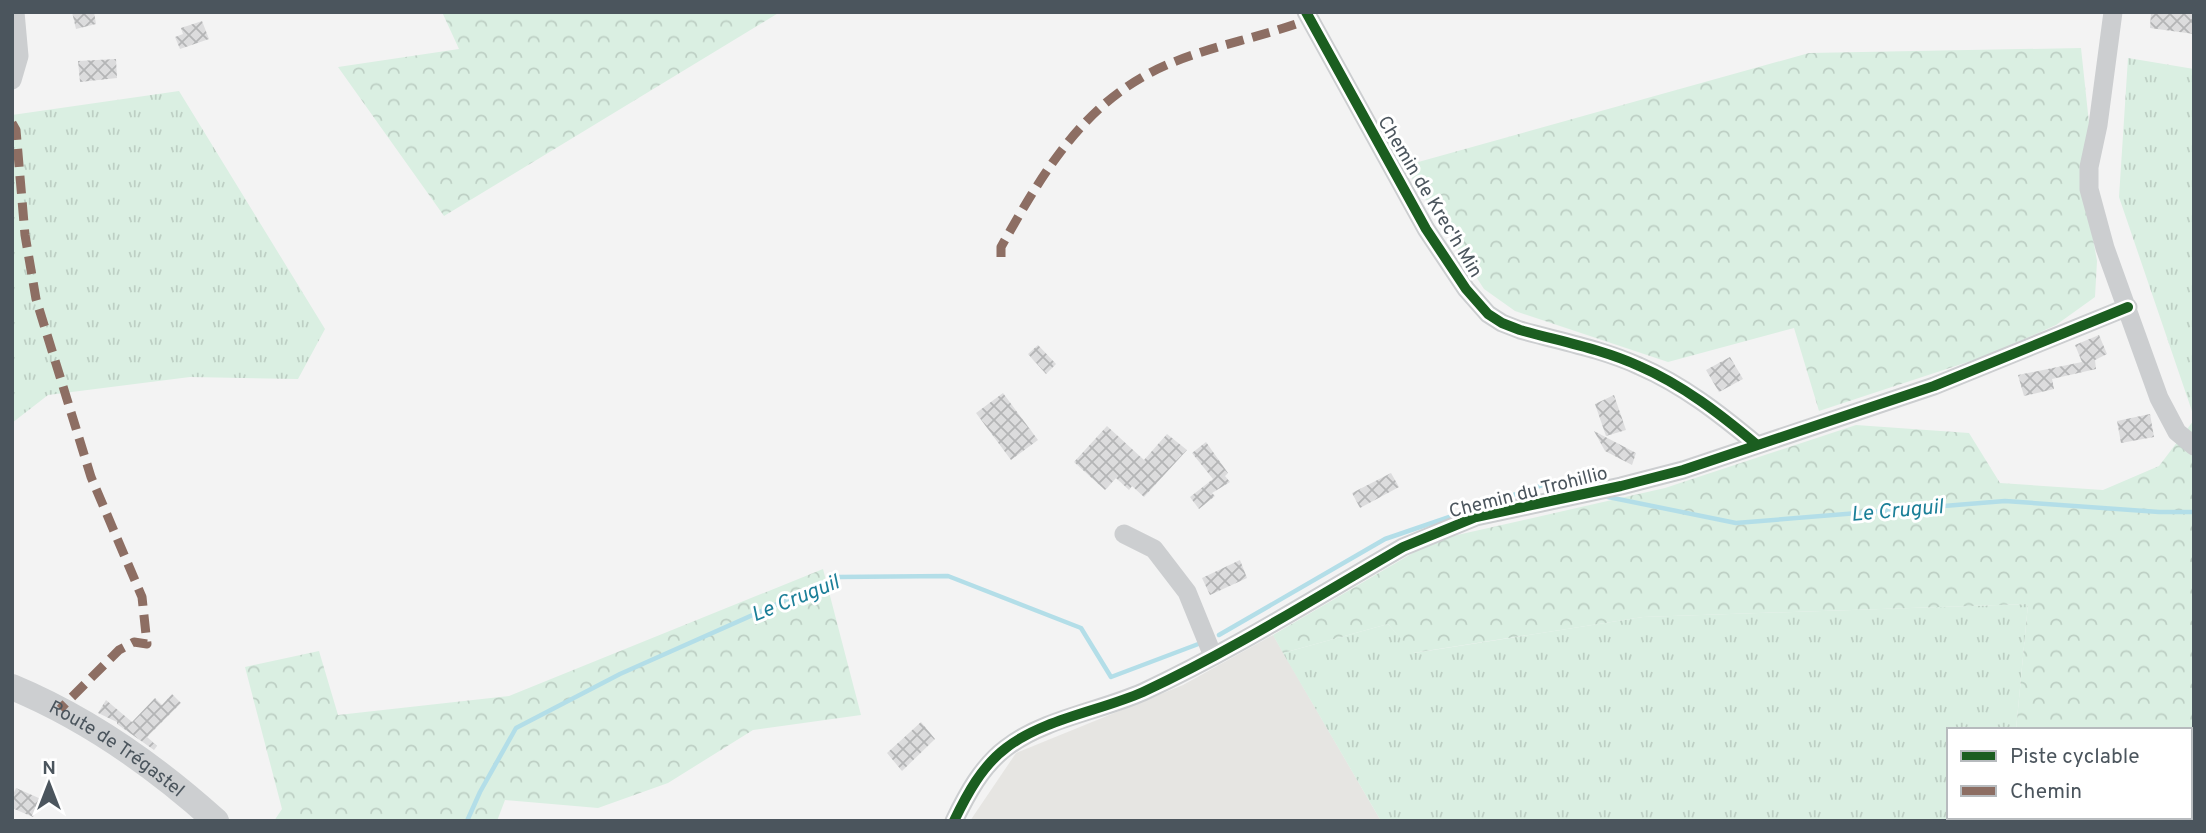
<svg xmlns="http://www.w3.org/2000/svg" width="2206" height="833" viewBox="0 0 2206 833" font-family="Overpass,sans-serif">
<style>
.commercial{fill:#e6e5e2}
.grass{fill:url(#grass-tufts)}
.forest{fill:url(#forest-crowns)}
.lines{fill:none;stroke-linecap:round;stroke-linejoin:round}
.stream{stroke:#b3dee8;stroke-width:4.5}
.building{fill:url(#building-cross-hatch)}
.minor{stroke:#ccced0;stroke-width:19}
.secondary{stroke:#cdcfd1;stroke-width:26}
.quiet{stroke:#8d6e63;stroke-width:9;stroke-dasharray:18 9;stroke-linecap:butt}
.cycleway-casing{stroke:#fff;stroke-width:15}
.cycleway{stroke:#1b5e20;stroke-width:10}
.labels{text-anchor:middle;stroke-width:6;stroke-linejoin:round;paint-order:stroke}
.street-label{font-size:19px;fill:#4b555d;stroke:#fff}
.water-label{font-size:21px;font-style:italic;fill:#1b7f98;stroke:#fff}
</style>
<defs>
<pattern id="grass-tufts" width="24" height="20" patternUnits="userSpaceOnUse" patternTransform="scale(1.75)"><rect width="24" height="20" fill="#daefe2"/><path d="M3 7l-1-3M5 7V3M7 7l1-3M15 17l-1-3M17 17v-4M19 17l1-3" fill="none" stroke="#bdcfc4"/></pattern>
<pattern id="forest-crowns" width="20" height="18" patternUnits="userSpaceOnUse" patternTransform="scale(1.75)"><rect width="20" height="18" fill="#daefe2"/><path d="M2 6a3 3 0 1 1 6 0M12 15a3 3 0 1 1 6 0" fill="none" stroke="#bdcfc4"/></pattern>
<pattern id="building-cross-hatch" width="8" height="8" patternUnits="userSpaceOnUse" patternTransform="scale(1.75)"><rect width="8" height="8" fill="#dcdcdd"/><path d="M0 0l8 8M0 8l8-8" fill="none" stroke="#b4b5b6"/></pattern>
</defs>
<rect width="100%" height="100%" fill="#f3f3f3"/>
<path class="commercial" d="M 1273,635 L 1381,821 L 970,821 L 1016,753 L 1183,685 Z"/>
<path class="grass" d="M 2128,58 L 2194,69 L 2194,417 L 2119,197 Z
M 179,91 L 325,329 L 298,379 L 190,377 L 48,395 L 12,423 L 12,115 Z
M 2028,604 L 2016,730 L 1949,730 L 1949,817 L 2007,817 L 2007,821 L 1381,821 L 1283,653 L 1388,624 L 1414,653 L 1643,617 Z"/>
<path class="forest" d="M 442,12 L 780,12 L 444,216 L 338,67 L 459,49 Z
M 2081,48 L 2089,123 L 2082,176 L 2097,261 L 2095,297 L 2056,325 L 1986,356 L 1819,411 L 1794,328 L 1668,362 L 1515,311 L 1484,289 L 1404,166 L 1809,53 Z
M 2194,420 L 2194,821 L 2007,821 L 2007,817 L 2190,817 L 2190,730 L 2016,730 L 2028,604 L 1643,617 L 1413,653 L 1388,624 L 1283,653 L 1273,635 L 1435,540 L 1665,488 L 1856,425 L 1969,433 L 2000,483 L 2103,490 L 2159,466 Z
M 823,569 L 861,715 L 753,730 L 668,783 L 598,808 L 505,800 L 497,821 L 274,821 L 282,809 L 245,667 L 319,651 L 338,715 L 509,696 Z"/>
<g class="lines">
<path class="stream" d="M 1608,497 L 1736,523 L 2005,501 L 2159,512 L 2194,512
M 1476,508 L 1551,482 L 1574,487
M 1219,635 L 1385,539 L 1464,512
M 467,821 L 480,792 L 516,728 L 620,674 L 838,577 L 948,576 L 1081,628 L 1111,677 L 1201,643"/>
</g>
<path class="building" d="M 72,12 L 94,12 L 96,24 L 76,29 Z
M 2151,12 L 2194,14 L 2194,34 L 2150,28 Z
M 202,21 L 209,39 L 180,49 L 175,37 L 183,34 L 181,28 Z
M 116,59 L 117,78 L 80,82 L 78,61 Z
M 2099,335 L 2107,354 L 2095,360 L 2096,369 L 2052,379 L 2054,389 L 2024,396 L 2018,375 L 2082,362 L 2075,345 Z
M 1038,345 L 1056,364 L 1046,374 L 1028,354 Z
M 1730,357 L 1743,379 L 1719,392 L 1706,370 Z
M 1003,393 L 1038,440 L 1011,460 L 976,413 Z
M 1614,395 L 1626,430 L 1606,436 L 1595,404 Z
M 2150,414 L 2154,437 L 2121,443 L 2117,421 Z
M 1107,426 L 1144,460 L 1167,434 L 1187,450 L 1144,497 L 1132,486 L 1129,490 L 1116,478 L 1105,490 L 1074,462 Z
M 1594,431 L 1636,453 L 1632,465 L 1605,451 Z
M 1206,442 L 1228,473 L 1225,476 L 1230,482 L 1212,493 L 1215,496 L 1199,509 L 1190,497 L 1213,479 L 1192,453 Z
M 1391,473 L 1399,487 L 1360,508 L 1352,493 Z
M 1240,560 L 1247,578 L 1210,595 L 1202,578 Z
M 172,694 L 181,703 L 147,737 L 157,746 L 154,750 L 117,724 L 117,722 L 98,713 L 106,700 L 132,722 L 155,698 L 162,705 Z
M 921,722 L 935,739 L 902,771 L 887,753 Z
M 16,788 L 41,799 L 33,817 L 12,808 L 12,797 Z"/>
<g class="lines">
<path class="minor" d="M 1306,12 L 1426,229 L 1466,289 L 1488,314 L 1502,323 L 1520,330 C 1559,341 1602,349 1639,366 C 1683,385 1720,414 1756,444
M 2113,12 L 2098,125 L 2089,167 L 2089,189 L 2105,248 L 2159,398 L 2177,432 L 2194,446
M 12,80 L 19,56 L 15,12
M 1124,534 L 1154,549 L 1187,592 L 1213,656
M 954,821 C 967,794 982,766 1006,748 C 1043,719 1100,711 1143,692 C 1233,650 1318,596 1403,547 L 1476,517 L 1621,486 L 1683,470 L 1934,386 L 2128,307"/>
<path class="secondary" id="s1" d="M 12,687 C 89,719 155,766 216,821"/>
<path class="quiet" d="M 12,123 L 16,130 L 25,235 L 36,299 L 91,477 L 142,597 L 147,644 L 134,642 L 119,650 L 60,709
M 1001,257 L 1001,247 C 1039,180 1077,112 1148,74 C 1196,48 1258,39 1310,19"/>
<g class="cycleway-casing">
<path id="cycleway" d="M 1306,12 L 1426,229 L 1466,289 L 1488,314 L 1502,323 L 1520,330 C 1559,341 1602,349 1639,366 C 1683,385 1720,414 1756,444
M 954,821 C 967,794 982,766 1006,748 C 1043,719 1100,711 1143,692 C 1233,650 1318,596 1403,547 L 1476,517 L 1621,486 L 1683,470 L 1934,386 L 2128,307"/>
</g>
<use href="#cycleway" class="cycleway"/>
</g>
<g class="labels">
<g class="street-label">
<text transform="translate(1431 196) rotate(59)" y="7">Chemin de Krec'h Min</text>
<text transform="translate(1528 491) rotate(-14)" y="7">Chemin du Trohillio</text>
<text dy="7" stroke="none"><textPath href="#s1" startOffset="122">Route de Trégastel</textPath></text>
</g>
<g class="water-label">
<text transform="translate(1897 510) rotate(-5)" y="7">Le Cruguil</text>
<text transform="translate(795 598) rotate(-22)" y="7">Le Cruguil</text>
</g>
</g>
<rect width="2206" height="833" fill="none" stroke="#4b555d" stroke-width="28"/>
<rect x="1947" y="728" width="245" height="91" fill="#ffffff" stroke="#b7bbbe" stroke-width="2"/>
<rect x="1961" y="751" width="35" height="10" fill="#1b5e20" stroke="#b7bbbe" stroke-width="2"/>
<text x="2010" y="763" font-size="21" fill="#4b555d">Piste cyclable</text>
<rect x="1961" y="786" width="35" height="10" fill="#8d6e63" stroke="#b7bbbe" stroke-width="2"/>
<text x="2010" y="798" font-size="21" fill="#4b555d">Chemin</text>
<g transform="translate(49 784)" stroke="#ffffff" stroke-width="5" paint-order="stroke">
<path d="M0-5L12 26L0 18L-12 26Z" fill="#4b555d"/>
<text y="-10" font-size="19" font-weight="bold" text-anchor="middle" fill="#4b555d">N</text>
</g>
</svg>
